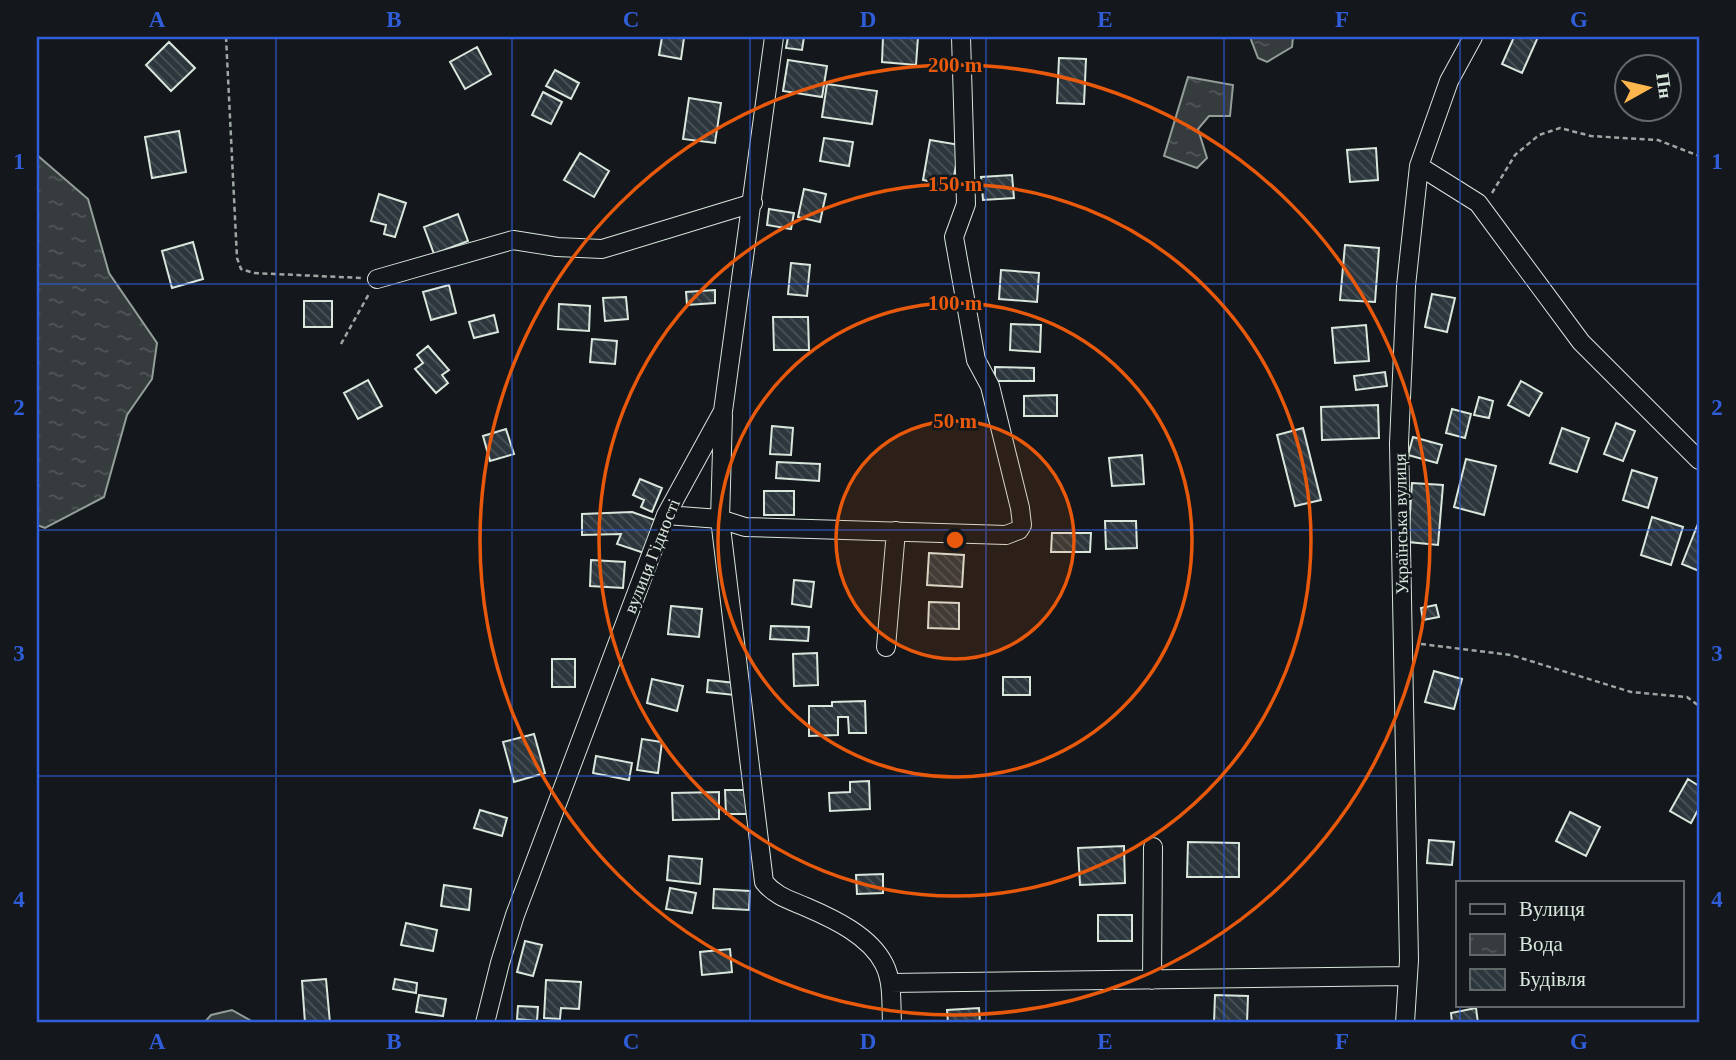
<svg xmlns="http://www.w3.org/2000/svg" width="1736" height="1060" viewBox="0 0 1736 1060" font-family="Georgia,serif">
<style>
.water{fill:url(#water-ripples);stroke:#939e99;stroke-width:2}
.building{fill:url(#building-back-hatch);stroke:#d8e6dc;stroke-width:2}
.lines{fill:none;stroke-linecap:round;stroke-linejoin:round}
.minor-casing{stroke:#d8e6dc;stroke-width:20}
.path{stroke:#9da8a2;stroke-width:2.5;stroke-dasharray:5 3.5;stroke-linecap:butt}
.minor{stroke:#14181c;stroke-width:18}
.grid{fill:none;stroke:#305dd8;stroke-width:2;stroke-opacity:0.55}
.ring{fill:none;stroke:#e8590c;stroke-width:3.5}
.labels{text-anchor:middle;stroke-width:5;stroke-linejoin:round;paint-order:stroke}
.street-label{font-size:18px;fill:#d8e6dc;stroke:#14181c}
.centre{fill:#e8590c;stroke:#14181c;stroke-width:3.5}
.ring-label{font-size:21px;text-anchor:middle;font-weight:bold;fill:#e8590c;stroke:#14181c;stroke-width:5;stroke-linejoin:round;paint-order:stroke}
.neatline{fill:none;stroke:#305dd8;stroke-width:2.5}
.grid-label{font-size:23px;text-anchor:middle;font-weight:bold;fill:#305dd8}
</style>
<defs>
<pattern id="water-ripples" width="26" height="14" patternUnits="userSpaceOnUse" patternTransform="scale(1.75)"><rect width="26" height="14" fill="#363b3e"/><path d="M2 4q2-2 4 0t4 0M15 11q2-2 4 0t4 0" fill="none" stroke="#525759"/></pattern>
<pattern id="building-back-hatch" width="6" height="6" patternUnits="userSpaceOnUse" patternTransform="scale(1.75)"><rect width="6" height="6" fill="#2c363c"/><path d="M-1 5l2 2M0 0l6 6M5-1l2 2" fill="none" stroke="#4a5358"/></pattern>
</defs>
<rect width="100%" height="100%" fill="#14181c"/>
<path class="water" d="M 1250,37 L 1293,37 L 1292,47 L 1267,62 L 1258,58 Z
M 1188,77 L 1233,85 L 1230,116 L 1209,116 L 1198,129 L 1207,158 L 1197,168 L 1164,156 Z
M 37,155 L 88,199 L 109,273 L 157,343 L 152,379 L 127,415 L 104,497 L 45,528 L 37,525 Z
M 232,1010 L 255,1023 L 204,1023 L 211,1015 Z"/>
<path class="building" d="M 662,37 L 684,38 L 681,59 L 659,55 Z
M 788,37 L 804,37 L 802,50 L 786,48 Z
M 883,37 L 918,37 L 916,65 L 882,62 Z
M 1514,37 L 1538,37 L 1522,73 L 1502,64 Z
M 169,42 L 195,68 L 171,91 L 146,65 Z
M 477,47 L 491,74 L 465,89 L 450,62 Z
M 1059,58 L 1086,59 L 1084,104 L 1057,103 Z
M 788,60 L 827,66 L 822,97 L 783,91 Z
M 555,70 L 579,83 L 571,99 L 546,86 Z
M 827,84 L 877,91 L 872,124 L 822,117 Z
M 543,92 L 562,102 L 551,124 L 532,115 Z
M 689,98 L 721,103 L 715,143 L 683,139 Z
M 179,131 L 186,172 L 152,178 L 145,137 Z
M 824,138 L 853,142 L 849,166 L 820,161 Z
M 930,140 L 960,145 L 952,186 L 923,180 Z
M 1376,148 L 1378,180 L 1350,182 L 1347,150 Z
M 580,153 L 609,171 L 594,197 L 564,180 Z
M 1012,175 L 1014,198 L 983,200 L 981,177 Z
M 804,189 L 826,194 L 820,222 L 798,217 Z
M 379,194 L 406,203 L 395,237 L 384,234 L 386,225 L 371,221 Z
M 769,209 L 794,213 L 791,229 L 767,225 Z
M 458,214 L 468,241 L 434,254 L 424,227 Z
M 193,242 L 203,279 L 172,288 L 162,251 Z
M 1345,245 L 1379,248 L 1375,302 L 1340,300 Z
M 791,263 L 810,265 L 807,296 L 788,294 Z
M 1001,270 L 1039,273 L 1037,302 L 999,299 Z
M 449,285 L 456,313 L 431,320 L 423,292 Z
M 715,290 L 715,303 L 687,305 L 686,292 Z
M 1432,294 L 1455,298 L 1447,332 L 1425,327 Z
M 626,297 L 628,319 L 605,321 L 603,298 Z
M 304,301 L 332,301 L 332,327 L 304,327 Z
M 559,304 L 590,306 L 589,331 L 558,329 Z
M 494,315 L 498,332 L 474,338 L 469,322 Z
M 773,317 L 808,317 L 809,350 L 774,350 Z
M 1011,324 L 1041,325 L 1040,352 L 1010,350 Z
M 1366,325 L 1369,361 L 1335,363 L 1332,328 Z
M 592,339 L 617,341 L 615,364 L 590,362 Z
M 428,346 L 449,370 L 442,375 L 448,383 L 436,393 L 415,369 L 423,363 L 417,355 Z
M 995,367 L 1034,368 L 1034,381 L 995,381 Z
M 1385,372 L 1387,386 L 1356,390 L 1354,376 Z
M 368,380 L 382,406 L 358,419 L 344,393 Z
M 1521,381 L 1542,393 L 1529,416 L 1508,405 Z
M 1057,395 L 1057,416 L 1024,416 L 1024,396 Z
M 1479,397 L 1493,401 L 1489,418 L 1474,415 Z
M 1378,405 L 1379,438 L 1322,440 L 1321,407 Z
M 1452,409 L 1471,414 L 1465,438 L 1446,433 Z
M 1616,423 L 1635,431 L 1623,461 L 1604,454 Z
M 772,426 L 793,428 L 791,455 L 770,454 Z
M 1303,428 L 1321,500 L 1295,506 L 1277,435 Z
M 1562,428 L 1589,438 L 1577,472 L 1550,463 Z
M 506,429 L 514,454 L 490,461 L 483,436 Z
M 1413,437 L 1442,445 L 1437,463 L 1408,455 Z
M 1142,455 L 1144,484 L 1112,486 L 1109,458 Z
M 1466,459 L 1496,466 L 1484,515 L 1454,507 Z
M 777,462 L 820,464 L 819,481 L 776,478 Z
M 1632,470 L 1657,478 L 1648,508 L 1623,500 Z
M 640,479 L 662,488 L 652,512 L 641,507 L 644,500 L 633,495 Z
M 1412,483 L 1443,485 L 1438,545 L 1408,542 Z
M 764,491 L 794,491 L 794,515 L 764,515 Z
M 632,512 L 655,520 L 644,553 L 617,544 L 621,534 L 582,535 L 582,514 Z
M 1652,517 L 1683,527 L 1671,565 L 1641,555 Z
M 1105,521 L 1136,521 L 1137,548 L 1106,549 Z
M 1699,521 L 1699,571 L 1682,564 Z
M 1052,533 L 1091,533 L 1090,552 L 1051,552 Z
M 929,553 L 964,555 L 962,587 L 927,585 Z
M 591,560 L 625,562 L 623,588 L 590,586 Z
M 794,580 L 814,582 L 811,607 L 792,604 Z
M 929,602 L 959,603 L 959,629 L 928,628 Z
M 1436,605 L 1439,617 L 1423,620 L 1421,608 Z
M 671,606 L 702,609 L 699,637 L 668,634 Z
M 771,626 L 809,627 L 808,641 L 770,639 Z
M 817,653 L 818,685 L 794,686 L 793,654 Z
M 552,659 L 575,659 L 575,687 L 552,687 Z
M 1434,671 L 1462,679 L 1454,709 L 1425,702 Z
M 1003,677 L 1030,677 L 1030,695 L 1003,695 Z
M 652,679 L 683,686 L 677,711 L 647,703 Z
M 708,680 L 735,683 L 734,695 L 707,692 Z
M 865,701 L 866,733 L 849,733 L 848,717 L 838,717 L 838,735 L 809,736 L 809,706 L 832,706 L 832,702 Z
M 534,734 L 545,773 L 514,782 L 503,742 Z
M 642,739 L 662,742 L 658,773 L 637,770 Z
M 596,756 L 632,763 L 629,780 L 593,773 Z
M 1688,779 L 1699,786 L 1699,808 L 1691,823 L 1670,811 Z
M 869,781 L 870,809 L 830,811 L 829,793 L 850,792 L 850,782 Z
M 725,790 L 747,790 L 747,814 L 726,814 Z
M 719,792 L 719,819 L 673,820 L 672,793 Z
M 480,810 L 507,818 L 502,836 L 474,828 Z
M 1570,812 L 1600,827 L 1586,856 L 1556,841 Z
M 1429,840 L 1454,842 L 1452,865 L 1427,863 Z
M 1188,842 L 1239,843 L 1239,877 L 1187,877 Z
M 1124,846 L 1125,883 L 1080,885 L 1078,848 Z
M 669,856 L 702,859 L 700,884 L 667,880 Z
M 883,874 L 883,893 L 857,894 L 856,875 Z
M 444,885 L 471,889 L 469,910 L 441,906 Z
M 670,888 L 696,893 L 692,913 L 666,909 Z
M 714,889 L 750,891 L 749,910 L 713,908 Z
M 1098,915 L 1132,915 L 1132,941 L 1098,941 Z
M 406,923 L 437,930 L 433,951 L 401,945 Z
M 525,941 L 542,945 L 533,976 L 517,972 Z
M 730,949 L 732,972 L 702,975 L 700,952 Z
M 326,979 L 330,1023 L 305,1023 L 302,981 Z
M 395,979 L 417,983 L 416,993 L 393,989 Z
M 546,980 L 581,982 L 579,1009 L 561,1008 L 560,1019 L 544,1018 Z
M 419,995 L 446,999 L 443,1016 L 416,1012 Z
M 1215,995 L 1248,996 L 1247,1023 L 1214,1023 Z
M 518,1006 L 538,1007 L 537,1021 L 517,1019 Z
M 979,1008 L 980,1023 L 948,1023 L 947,1010 Z
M 1476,1008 L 1478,1023 L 1452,1023 L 1451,1013 Z"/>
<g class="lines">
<g class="minor-casing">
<path id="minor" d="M 1419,166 L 1478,203 L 1581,342 L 1699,460
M 377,279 L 513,240 L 557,247 L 602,249 L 753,203
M 723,415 L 720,519 L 764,882 C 775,896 790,900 806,907 C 834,919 870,936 884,964 C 893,981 891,1004 892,1023
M 666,515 L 720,519 L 745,527 L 1006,535 L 1019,530 L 1022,525 L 1020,508 L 990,386 L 976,360 L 954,237 L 966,204 L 961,37
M 886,647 L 896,531
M 1152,980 L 1153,847
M 890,983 L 1408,976
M 485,1023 L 500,963 L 515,915 L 666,515 L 723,411 L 774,37
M 1405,1023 L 1409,960 L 1399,443 L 1406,286 L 1419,166 L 1449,81 L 1473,37"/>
</g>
<path class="path" d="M 226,37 L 237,258 L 241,269 L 254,273 L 361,278
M 1492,193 L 1515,155 L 1539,135 L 1560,128 L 1591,136 L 1658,140 L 1699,156
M 341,344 L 370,292
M 1421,644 L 1511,655 L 1631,692 L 1687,697 L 1699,706"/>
<use href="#minor" class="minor"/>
</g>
<path class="grid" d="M 276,37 L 276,1023M 512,37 L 512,1023M 750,37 L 750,1023M 986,37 L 986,1023M 1224,37 L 1224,1023M 1460,37 L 1460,883M 37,284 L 1699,284M 37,530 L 1699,530M 37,776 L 1699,776M 1460,1006 L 1460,1023"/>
<circle cx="955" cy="540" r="119" fill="#e8590c" fill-opacity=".12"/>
<g class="ring">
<circle cx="955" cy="540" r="119"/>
<circle cx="955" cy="540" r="237"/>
<circle cx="955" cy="540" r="356"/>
<circle cx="955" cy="540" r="475"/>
</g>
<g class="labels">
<g class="street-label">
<text transform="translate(1401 524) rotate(-91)" y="6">Українська вулиця</text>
<text transform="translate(652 556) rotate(-68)" y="6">вулиця Гідності</text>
</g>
</g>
<circle cx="955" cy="540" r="10" class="centre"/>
<g class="ring-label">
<text x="955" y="72">200 m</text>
<text x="955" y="191">150 m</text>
<text x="955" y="310">100 m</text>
<text x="955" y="428">50 m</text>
</g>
<rect width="1736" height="1060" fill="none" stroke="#14181c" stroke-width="77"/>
<rect x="1456" y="881" width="228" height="126" fill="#14181c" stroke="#626a69" stroke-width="2"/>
<rect x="1470" y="904" width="35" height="10" fill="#14181c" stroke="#626a69" stroke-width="2"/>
<text x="1519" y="916" font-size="21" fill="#d8e6dc">Вулиця</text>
<rect x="1470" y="934" width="35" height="21" fill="url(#water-ripples)" stroke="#626a69" stroke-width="2"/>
<text x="1519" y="951" font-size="21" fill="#d8e6dc">Вода</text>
<rect x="1470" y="969" width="35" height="21" fill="url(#building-back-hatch)" stroke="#626a69" stroke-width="2"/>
<text x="1519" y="986" font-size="21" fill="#d8e6dc">Будівля</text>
<g transform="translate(1648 88) rotate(82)"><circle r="33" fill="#14181c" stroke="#626a69" stroke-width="2"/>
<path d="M0-5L12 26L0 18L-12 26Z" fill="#ffb74d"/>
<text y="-10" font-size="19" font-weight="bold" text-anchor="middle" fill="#d8e6dc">Пн</text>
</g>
<rect x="38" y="38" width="1660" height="983" class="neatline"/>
<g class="grid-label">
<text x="157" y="27">A</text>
<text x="394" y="27">B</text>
<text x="631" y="27">C</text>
<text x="868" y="27">D</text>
<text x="1105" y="27">E</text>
<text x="1342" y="27">F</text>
<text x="1579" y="27">G</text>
<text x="19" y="169">1</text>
<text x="1717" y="169">1</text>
<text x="19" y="415">2</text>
<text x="1717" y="415">2</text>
<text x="19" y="661">3</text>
<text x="1717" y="661">3</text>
<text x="19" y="907">4</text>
<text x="1717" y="907">4</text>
<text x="157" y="1049">A</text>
<text x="394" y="1049">B</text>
<text x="631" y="1049">C</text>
<text x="868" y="1049">D</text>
<text x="1105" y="1049">E</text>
<text x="1342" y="1049">F</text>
<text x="1579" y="1049">G</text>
</g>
</svg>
